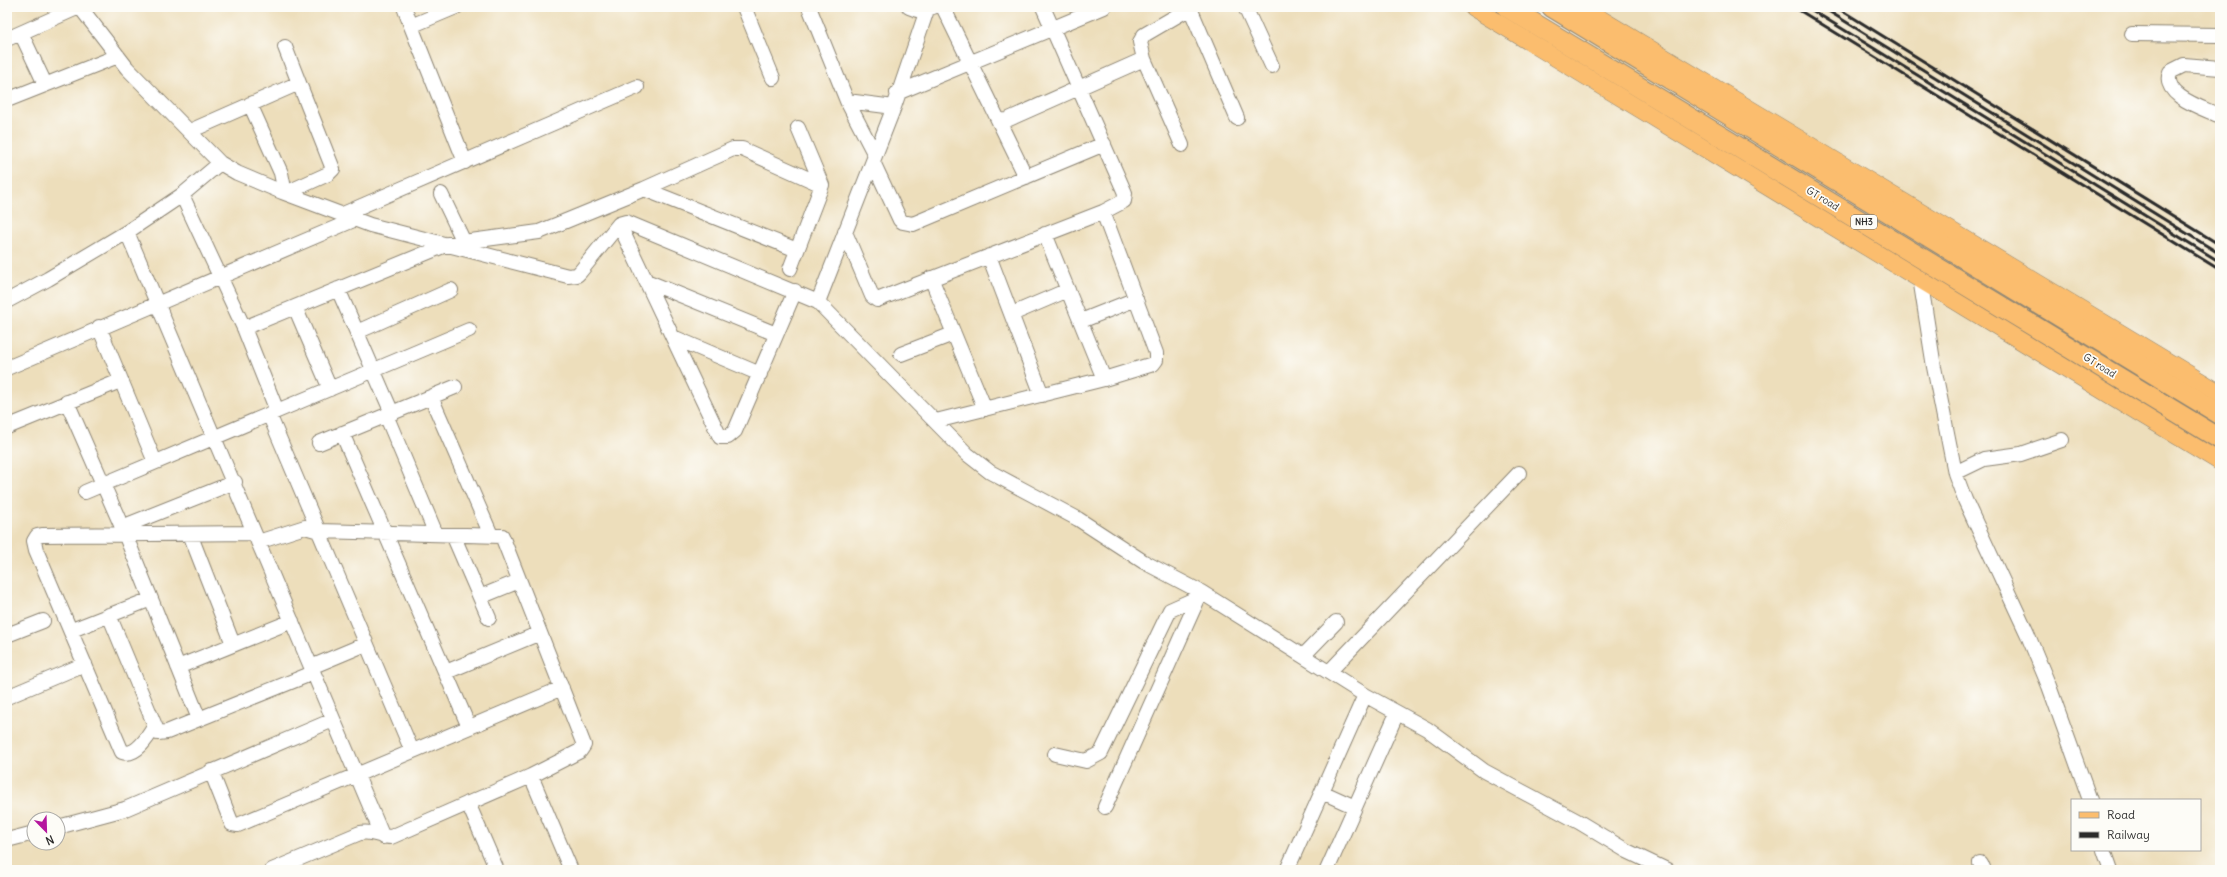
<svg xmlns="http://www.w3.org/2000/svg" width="2227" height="877" viewBox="0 0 2227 877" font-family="Delius,sans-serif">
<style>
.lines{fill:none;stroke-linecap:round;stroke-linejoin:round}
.minor-casing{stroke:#8c8473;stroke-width:16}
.major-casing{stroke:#8c8473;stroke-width:18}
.highway-casing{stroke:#8c8473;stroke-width:22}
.minor{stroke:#fff;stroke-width:14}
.major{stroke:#fbbd6e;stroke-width:17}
.highway{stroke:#fbbd6e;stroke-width:20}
.rail{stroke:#2b2b2b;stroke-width:3}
.labels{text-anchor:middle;stroke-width:3.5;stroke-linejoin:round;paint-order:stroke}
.shield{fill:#fdfcf7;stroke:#6a6a68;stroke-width:1}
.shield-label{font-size:9px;font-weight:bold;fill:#2b2b2b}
.street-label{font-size:10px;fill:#2b2b2b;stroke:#fdfcf7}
</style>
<rect width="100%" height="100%" fill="#fdfcf7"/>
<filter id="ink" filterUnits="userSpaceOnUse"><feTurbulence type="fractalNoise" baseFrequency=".025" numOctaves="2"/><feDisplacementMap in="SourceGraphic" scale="8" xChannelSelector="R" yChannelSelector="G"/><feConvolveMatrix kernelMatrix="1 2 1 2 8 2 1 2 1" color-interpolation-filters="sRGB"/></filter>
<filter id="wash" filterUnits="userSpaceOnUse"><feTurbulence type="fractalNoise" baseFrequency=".012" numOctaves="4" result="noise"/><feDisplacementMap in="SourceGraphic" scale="16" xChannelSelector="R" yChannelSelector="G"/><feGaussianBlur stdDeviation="0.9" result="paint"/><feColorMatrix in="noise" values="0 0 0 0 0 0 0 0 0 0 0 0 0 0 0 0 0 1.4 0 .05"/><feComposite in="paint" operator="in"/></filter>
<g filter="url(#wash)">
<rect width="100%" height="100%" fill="#eddebb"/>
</g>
<g filter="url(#ink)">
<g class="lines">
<g class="minor-casing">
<path id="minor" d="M 80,7 L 127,68 L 220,163 L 237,173 L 282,192 L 370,225 L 568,276 L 577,275 L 580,272 L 619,224 L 626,222 L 818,302 L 967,454 L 990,472 L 1078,519 L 1144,562 L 1201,592 L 1365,695 L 1427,729 L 1484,771 L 1579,822 L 1627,851 L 1667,870
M 404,7 L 411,26
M 456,7 L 411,26 L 465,162
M 744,7 L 773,78
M 809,7 L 847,101 L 894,107
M 909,7 L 917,10 L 933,7
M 943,7 L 1026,177
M 1245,7 L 1272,66
M 1190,8 L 1237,118
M 21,33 L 45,84
M 2132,34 L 2220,35
M 7,39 L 79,7
M 285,47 L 299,83
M 2220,68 L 2184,65 L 2170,72 C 2161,96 2203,108 2220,116
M 897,93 L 1104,7
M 7,100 L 118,56
M 847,101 L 875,155
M 250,104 L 281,173 L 283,183 L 282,192
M 1000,123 L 1144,59
M 190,131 L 299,83 L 333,169 L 328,174 L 286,193
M 1182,145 L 1144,59 L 1140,42 L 1144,35 L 1192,7
M 873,162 L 900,220 L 903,222 L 913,224 L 1104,144
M 644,189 L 797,250
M 441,194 L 464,242
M 182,195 L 244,328 L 277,411
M 343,214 L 637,87
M 619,224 L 720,437 L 728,437 L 735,431 L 795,291
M 127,232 L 383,837
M 845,232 L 872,296 L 877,300 L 1103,212 L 1124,201 L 1125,193 L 1043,7
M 1045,234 L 1104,379
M 989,256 L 1042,395
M 790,269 L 822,185 L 798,128
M 931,278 L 985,409
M 1920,278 L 1934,367 L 1955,473 L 1965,500 L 2027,633 L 2049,686 L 2090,800
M 646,281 L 776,334
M 338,289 L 392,413
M 7,301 L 48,279 L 127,232 L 182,195 L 220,163
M 818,302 L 894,107 L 928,7
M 295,307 L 330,389
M 1012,314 L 1068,290
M 1081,321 L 1136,299
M 99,327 L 155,462
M 244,328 L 448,244 L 539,232 L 644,189 L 733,149 L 742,149 L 822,185
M 357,332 L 451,290
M 673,337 L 760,374
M 901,354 L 953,334
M 7,368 L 356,219
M 431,397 L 491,535
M 67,402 L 125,534 L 199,719
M 269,414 L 412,751
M 386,415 L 436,534
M 936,421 L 1104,379 L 1153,364 L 1156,360 L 1156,353 L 1103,212
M 7,427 L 120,381
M 342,433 L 469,727
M 319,443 L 455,387
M 1955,473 L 1984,459 L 2021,454 L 2062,440
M 85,492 L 469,330
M 122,527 L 235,482
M 190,534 L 233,644
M 453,535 L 489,618
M 258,542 L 305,527 L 319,531 L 502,536 L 584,745 L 580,751 L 531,776 L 391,837 C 379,837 372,830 360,833 L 272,870
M 480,597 L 519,581
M 109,615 L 158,733 L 167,732 L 199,719 L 313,673
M 72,630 L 151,599
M 7,635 L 43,621
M 1304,655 L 1336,622
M 178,667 L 292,621
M 311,667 L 366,644
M 446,672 L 540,633
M 1329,672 L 1519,473
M 7,697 L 85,664
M 154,727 C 148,737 136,757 122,752 L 36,550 L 34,541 L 37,536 L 42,535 L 254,533
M 1055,754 L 1086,761 L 1101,753 L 1170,610 L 1197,598
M 211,771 L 232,824 L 238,825 L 562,688
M 531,776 L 571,870
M 1322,792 L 1355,807
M 468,803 L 497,870
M 1105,807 L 1201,592
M 58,827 L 125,809 L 333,720
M 7,840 L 34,833
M 2104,850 L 2111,870
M 1980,863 L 1983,870
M 1287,870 L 1365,695
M 1327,870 L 1397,713"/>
</g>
<g class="major-casing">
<path id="major" d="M 1472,7 L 2220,462
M 1581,7 L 2220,393"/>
</g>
<g class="highway-casing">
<path id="highway" d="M 1507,7 L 2220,439
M 1552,7 L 2220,414"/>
</g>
<use href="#minor" class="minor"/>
<use href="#major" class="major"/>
<use href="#highway" class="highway"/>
<path class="rail" d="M 1794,7 L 2220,270
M 1807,7 L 2220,262
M 1822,7 L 2220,254
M 1836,7 L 2220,245"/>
</g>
</g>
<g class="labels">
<rect class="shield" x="1851" y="215" width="26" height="14" rx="3"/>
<g class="shield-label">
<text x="1864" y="225">NH3</text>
</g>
<g class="street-label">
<text transform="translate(1823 198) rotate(31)" y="4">GT road</text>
<text transform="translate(2100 365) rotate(32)" y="4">GT road</text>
</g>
</g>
<rect width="2227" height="877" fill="none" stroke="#fdfcf7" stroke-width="24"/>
<rect x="2071" y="799" width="130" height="52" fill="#fdfcf7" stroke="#a9a8a5"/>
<rect x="2079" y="812" width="20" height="6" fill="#fbbd6e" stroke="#a9a8a5"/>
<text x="2107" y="819" font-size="12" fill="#2b2b2b">Road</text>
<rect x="2079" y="832" width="20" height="6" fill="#2b2b2b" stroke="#a9a8a5"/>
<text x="2107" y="839" font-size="12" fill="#2b2b2b">Railway</text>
<g transform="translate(46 831) rotate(157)"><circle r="19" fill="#fdfcf7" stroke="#a9a8a5"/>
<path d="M0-3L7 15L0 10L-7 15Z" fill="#b5179e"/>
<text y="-6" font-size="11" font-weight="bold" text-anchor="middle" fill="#2b2b2b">N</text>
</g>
</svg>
